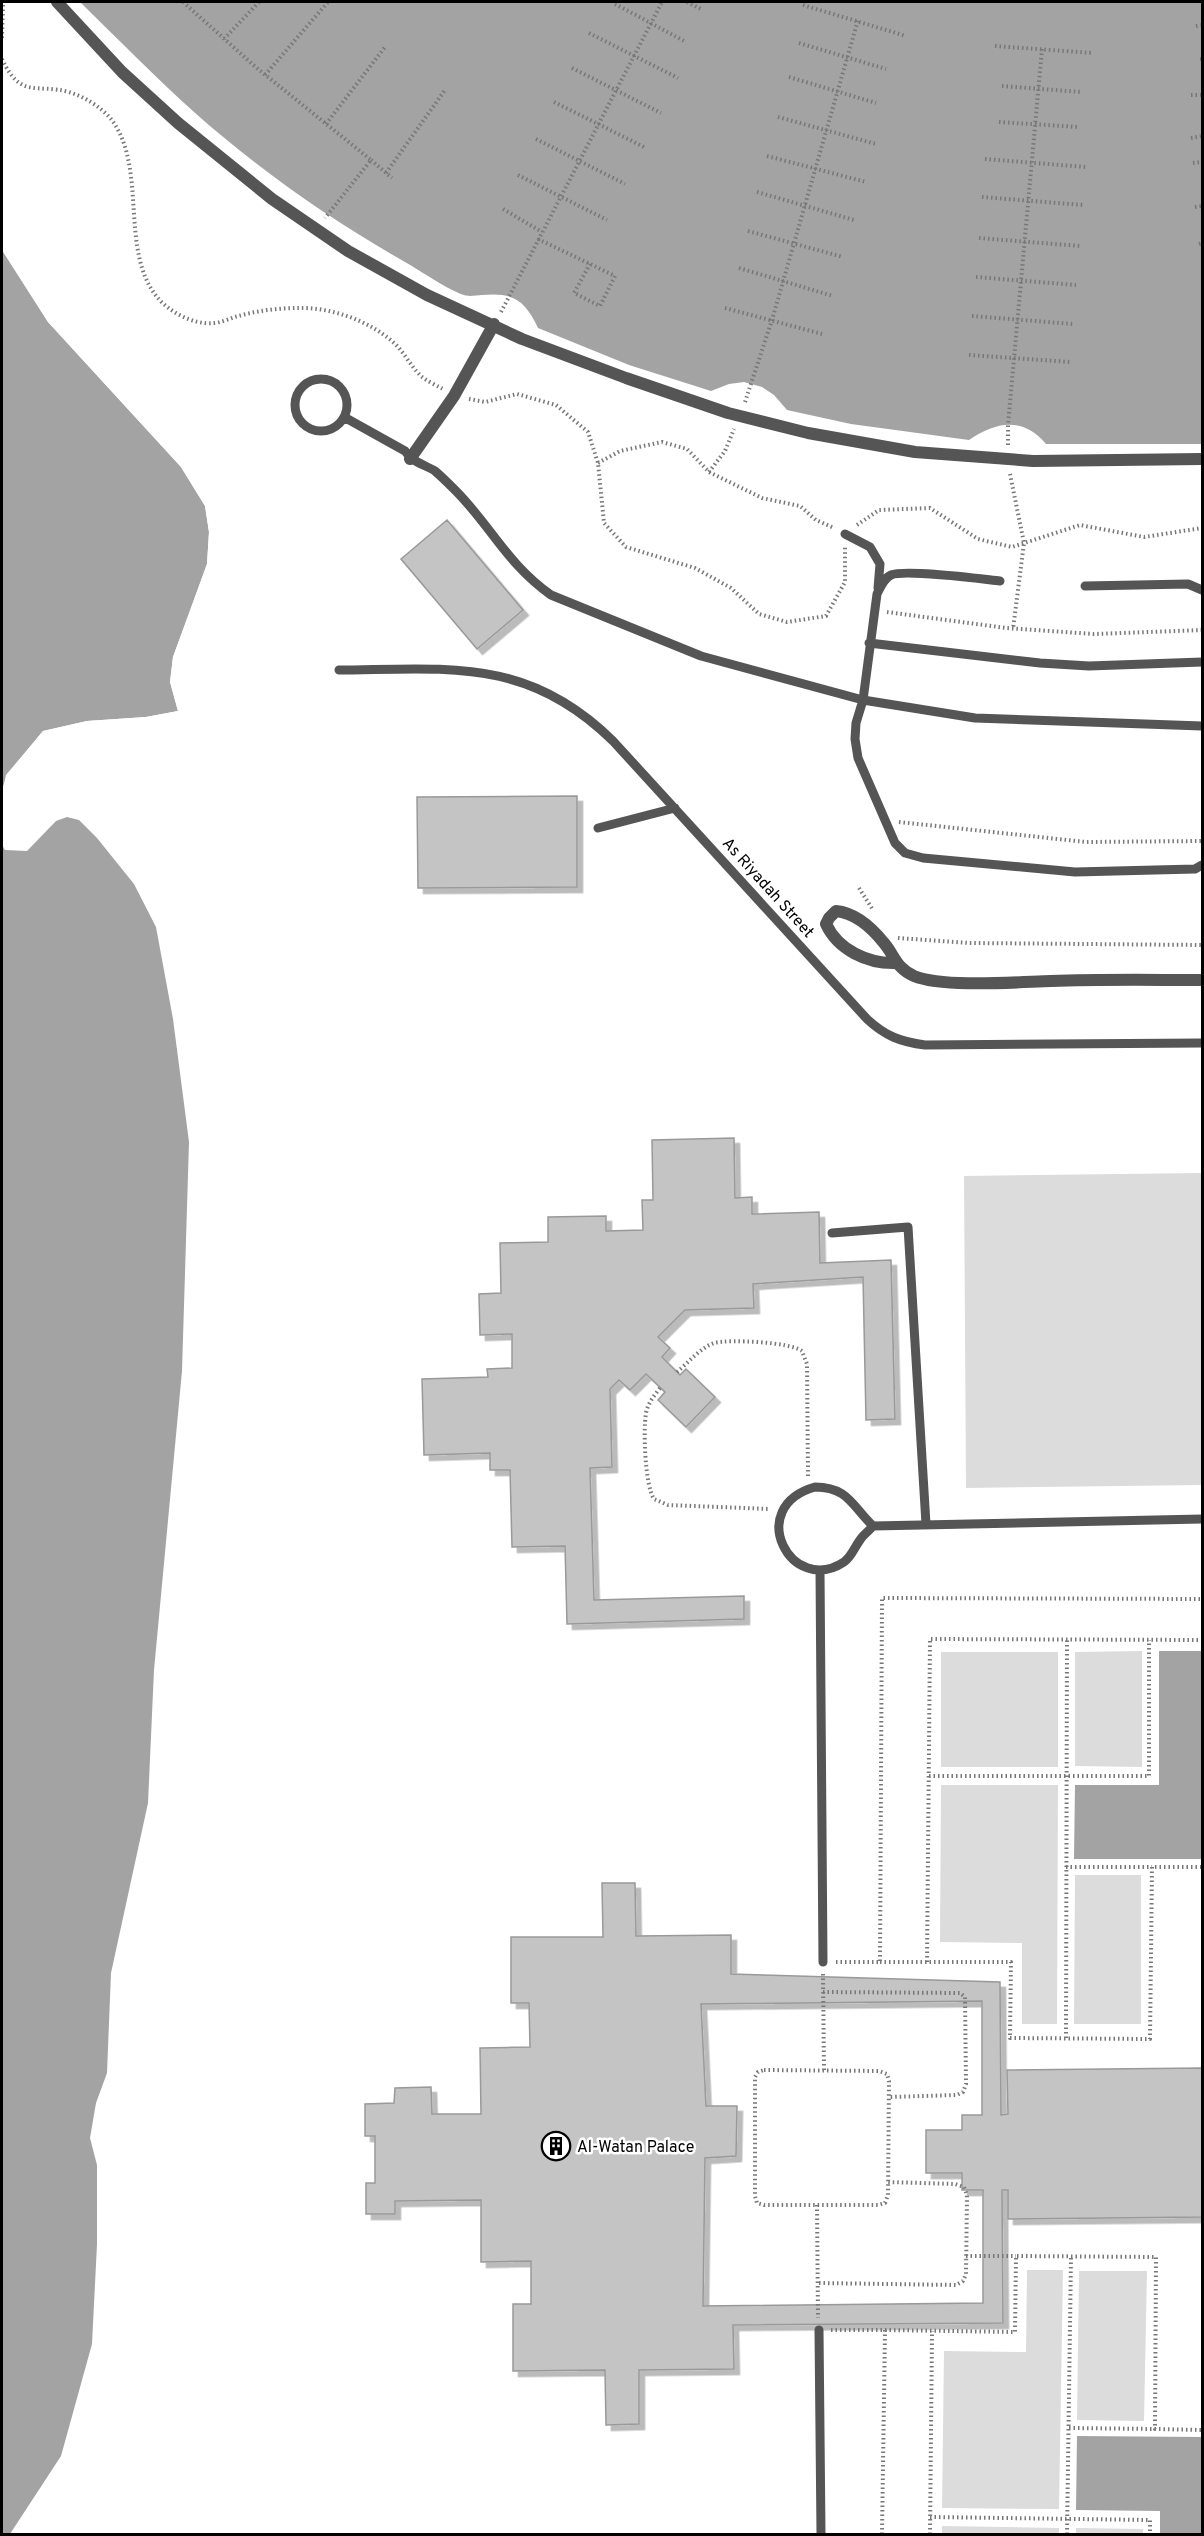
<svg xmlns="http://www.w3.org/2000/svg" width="1204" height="2536" viewBox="0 0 1204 2536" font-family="Overpass,sans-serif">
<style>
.green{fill:#dcdcdc}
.water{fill:#a3a3a3}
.pier{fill:#fff}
.building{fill:#c4c4c4;stroke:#999;stroke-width:1.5;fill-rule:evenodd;filter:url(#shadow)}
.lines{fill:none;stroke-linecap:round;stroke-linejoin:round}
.path{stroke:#777;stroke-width:4;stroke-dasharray:1.5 3;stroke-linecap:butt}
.lane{stroke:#555;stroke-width:9}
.street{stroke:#555;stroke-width:12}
.labels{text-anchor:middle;stroke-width:5;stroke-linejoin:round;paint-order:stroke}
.street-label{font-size:16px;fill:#000;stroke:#fff}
.poi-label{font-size:16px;fill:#000;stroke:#fff;text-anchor:start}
</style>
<defs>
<filter id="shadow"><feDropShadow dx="5.5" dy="5.5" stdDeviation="0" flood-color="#0004"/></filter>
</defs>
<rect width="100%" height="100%" fill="#fff"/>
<path class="green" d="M 1202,1173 L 1202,1485 L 966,1488 L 964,1176 Z
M 1142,1651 L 1142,1767 L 1075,1766 L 1075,1652 Z
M 941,1652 L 1058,1652 L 1058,1767 L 941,1767 Z
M 941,1785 L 1058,1785 L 1057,2024 L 1022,2024 L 1022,1943 L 940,1942 Z
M 1075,1875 L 1141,1875 L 1141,2024 L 1074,2024 Z
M 1027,2270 L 1063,2270 L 1059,2509 L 942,2508 L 944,2351 L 1026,2352 Z
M 1079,2271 L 1147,2271 L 1144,2421 L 1077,2420 Z
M 942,2526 L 1059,2528 L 1059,2534 L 942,2534 Z
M 1076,2528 L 1143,2529 L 1143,2534 L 1076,2534 Z"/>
<path class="water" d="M 80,2 L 1202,2 L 1202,444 L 1046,444 C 1023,416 995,422 969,440 L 851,424 L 787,410 L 774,395 L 762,387 L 744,382 L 729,384 L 711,391 L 629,365 L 538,328 C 525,300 513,292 482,295 C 477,295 469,297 464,295 C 448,290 421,271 405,262 C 331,220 258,169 194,112 C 155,77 118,39 80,2 Z
M 2,250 L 48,322 L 181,467 L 205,506 L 209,532 L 207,564 L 173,657 L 170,682 L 178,711 L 146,717 L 87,721 L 43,731 L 7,775 L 2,790 Z
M 67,817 L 79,820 L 97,838 L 134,884 L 156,927 L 173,1019 L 189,1142 L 182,1371 L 154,1670 L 148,1803 L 111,1973 L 107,2073 L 96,2103 L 90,2138 L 97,2165 L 97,2244 L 92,2344 L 61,2456 L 10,2534 L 2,2534 L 2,845 L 5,850 L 27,851 L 56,821 Z
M 1159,1651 L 1202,1651 L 1202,1859 L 1074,1859 L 1075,1785 L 1159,1785 Z
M 1077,2436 L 1202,2437 L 1202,2534 L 1160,2534 L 1160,2511 L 1076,2510 Z"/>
<path class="pier" d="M 2,247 L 50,320 L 184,465 L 208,505 L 212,531 L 210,565 L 176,658 L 173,682 L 180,713 L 146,720 L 87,724 L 45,734 L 9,777 L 2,793 L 6,775 L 43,731 L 87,721 L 146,717 L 178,711 L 170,682 L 173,657 L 207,564 L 209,532 L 205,506 L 181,467 L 48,322 L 2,250 Z"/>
<path class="building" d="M 447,520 L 523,610 L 477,649 L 401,559 Z
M 577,796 L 577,887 L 418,888 L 417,797 Z
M 734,1138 L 735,1198 L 752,1197 L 752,1214 L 819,1212 L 820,1263 L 891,1260 L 895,1419 L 866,1420 L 863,1277 L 753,1284 L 754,1308 L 685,1310 L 658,1337 L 670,1348 L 662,1357 L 680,1375 L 686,1369 L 715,1397 L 686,1427 L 658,1400 L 665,1392 L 646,1374 L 630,1390 L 619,1380 L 610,1389 L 612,1467 L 590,1468 L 594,1600 L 744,1596 L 744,1619 L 567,1624 L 565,1546 L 512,1547 L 510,1470 L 490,1470 L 490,1453 L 424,1455 L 422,1379 L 488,1377 L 487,1369 L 512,1368 L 512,1334 L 480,1335 L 479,1294 L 501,1293 L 500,1243 L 548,1242 L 548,1217 L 606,1216 L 606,1231 L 643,1230 L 642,1200 L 653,1200 L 652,1140 Z
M 602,1883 L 635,1883 L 636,1936 L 731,1935 L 731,1974 L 1000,1982 L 1001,2115 L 1008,2114 L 1007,2070 L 1202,2068 L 1202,2217 L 1008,2219 L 1008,2190 L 1002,2190 L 1003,2323 L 733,2325 L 734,2369 L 639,2370 L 639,2424 L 606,2425 L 605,2370 L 513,2371 L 513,2304 L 531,2304 L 531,2261 L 481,2262 L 481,2200 L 395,2201 L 395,2214 L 366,2214 L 366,2183 L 375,2183 L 375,2136 L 365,2136 L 365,2104 L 394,2103 L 395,2088 L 431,2087 L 432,2114 L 481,2114 L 480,2048 L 530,2047 L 529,2003 L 511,2003 L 511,1937 L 603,1937 ZM 982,2001 L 982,2115 L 962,2115 L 962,2130 L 926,2130 L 926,2173 L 962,2173 L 962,2190 L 983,2190 L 983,2303 L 703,2306 L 705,2158 L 736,2156 L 737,2106 L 706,2106 L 701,2004 Z"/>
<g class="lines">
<path class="path" d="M 183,2 L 258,69 L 371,160 L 325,218
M 687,2 L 701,9
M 615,4 L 684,41
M 803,5 L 906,36
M 1196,26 L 1202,25
M 589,33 L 678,78
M 2,38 L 3,2
M 224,39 L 259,2
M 799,43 L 886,69
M 995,46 L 1093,53
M 2,59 C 21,100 37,83 69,92 C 85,97 101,107 111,119 C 148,167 119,250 157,297 C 169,312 194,325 213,323 C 220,323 228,319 235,317 C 255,311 277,308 298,308 C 331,307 370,321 394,343 C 404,352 410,365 420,375 C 426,381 436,385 443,389
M 1200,59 L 1202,59
M 572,68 L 661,113
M 265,75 L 328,2
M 789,77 L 876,103
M 1002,86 L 1081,92
M 1191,95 L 1202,95
M 554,102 L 644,147
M 778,117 L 876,144
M 999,122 L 1078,127
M 326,124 L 385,47
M 1191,138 L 1202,136
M 536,139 L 625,184
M 767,156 L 866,182
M 985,159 L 1086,167
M 371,160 L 392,178
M 1193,163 L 1202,162
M 386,173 L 445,90
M 518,175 L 607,220
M 757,192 L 854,220
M 982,197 L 1083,205
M 1195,207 L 1202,206
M 503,209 L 542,232
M 748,231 L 843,257
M 979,238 L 1080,246
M 538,239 L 615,276 L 600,306 L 574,293 L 590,264
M 1199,244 L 1202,243
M 739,268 L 833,296
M 976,277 L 1076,285
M 725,308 L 822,334
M 501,312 L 662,2
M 972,316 L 1073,324
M 969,355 L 1070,362
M 469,399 L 485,402 L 517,394 L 556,405 L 588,432 L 598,463 L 604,523 L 626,547 L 695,568 L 731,588 L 759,614 L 787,622 L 826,616 L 845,582 L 845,547
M 745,402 L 772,320 L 858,20
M 1008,445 L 1008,425 L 1042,49
M 598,463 L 620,451 L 662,442 L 687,449 L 709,472 L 762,498 L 800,506 L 816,520 L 834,528
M 709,472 L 725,451 L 734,429
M 1010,474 L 1024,543 L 1013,629
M 857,525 L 879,510 L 930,508 L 978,539 L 1012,547 L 1080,525 L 1144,537 L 1202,528
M 887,612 L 1006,628 L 1094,634 L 1202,630
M 899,822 L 1086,842 L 1202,841
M 859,888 L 873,910
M 898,938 L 969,943 L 1202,945
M 677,1372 C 688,1363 700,1348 714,1343 C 729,1339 790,1342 802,1351 L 807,1364 L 808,1476
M 660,1388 C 654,1396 648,1403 646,1413 C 643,1431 645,1485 654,1499 L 668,1505 L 770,1509
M 929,1776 L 1149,1776 L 1149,1640
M 1066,1867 L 1152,1867
M 836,1962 L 880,1962 L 882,1598 L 1202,1599
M 880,1962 L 1011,1962 L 1010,2038 L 1150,2039 L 1152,1867 L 1202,1867
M 927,1962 L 930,1639 L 1202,1640
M 823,1974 L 824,2071
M 823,1992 L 960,1993 L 965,1997 L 966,2084 L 963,2092 L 957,2095 L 889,2097
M 1066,2038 L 1067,1640
M 764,2070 L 879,2071 L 887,2074 L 889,2081 L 888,2195 L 885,2203 L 878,2205 L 764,2205 L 757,2203 L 755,2196 L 755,2077 L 758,2072 Z
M 817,2205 L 818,2318
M 966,2256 L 1016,2256
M 819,2283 L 956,2285 L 963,2281 L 966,2274 L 967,2195 L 964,2187 L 955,2184 L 888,2182
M 831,2330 L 885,2330 L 882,2534
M 885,2330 L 1015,2332 L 1016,2256 L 1156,2257 L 1155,2429 L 1202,2430
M 1069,2428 L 1155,2429
M 930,2517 L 1150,2520 L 1150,2534
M 930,2534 L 932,2331
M 1067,2534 L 1071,2256"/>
<path class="lane" d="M295 405a26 26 0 1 1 52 0a26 26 0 1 1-52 0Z
M 344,417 L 405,451 C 413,463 424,464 435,471 C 442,477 449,484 455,490 C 491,526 507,564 551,595 L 701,656 L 863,700 L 975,718 L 1202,726
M 845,534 L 870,547 L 880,564 L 878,588
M 1000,581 C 981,579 905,569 891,575 C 884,578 880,588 877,594 L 863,700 L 856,723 L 855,739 L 858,758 L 895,843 L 905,853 L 923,858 L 1075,872 L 1195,869 L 1202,865
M 1085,586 L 1188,584 L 1202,590
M 869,643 L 1040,663 L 1089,666 L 1202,662
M 339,670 C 449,669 528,657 613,741 L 867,1019 C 885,1036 901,1042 925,1045 L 1202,1043
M 598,828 L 675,808
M 832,1233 L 908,1227 L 926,1524
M 815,1487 C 848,1487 852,1506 873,1526 C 869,1531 863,1535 860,1540 C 854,1548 852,1556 844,1562 C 791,1597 744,1507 815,1487 Z
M 873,1526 L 1202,1519
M 820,1570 L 823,1962
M 819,2330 L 821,2534"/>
<path class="street" d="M 57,2 L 122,72 L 178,123 L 272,199 L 348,251 L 427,295 L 522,339 L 626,378 L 728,413 L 808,433 L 915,452 L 1033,461 L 1202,459
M 410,459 L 454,396 L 494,324
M 896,963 C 868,964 838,950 826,924 L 829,918 L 836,911 C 856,913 872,928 884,943 C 895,956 896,968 914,976 C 943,988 1018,982 1051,981 C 1102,979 1152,980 1202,980"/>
</g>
<defs>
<g id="building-ring" transform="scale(1.5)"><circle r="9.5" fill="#fff" stroke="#000" stroke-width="1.5"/><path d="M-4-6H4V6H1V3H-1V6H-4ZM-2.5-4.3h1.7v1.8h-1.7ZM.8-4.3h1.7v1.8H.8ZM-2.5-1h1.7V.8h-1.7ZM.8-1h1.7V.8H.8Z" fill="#000"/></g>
</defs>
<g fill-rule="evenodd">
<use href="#building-ring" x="556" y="2146"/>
</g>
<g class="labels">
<g class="street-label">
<text transform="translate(769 887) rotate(48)" y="6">As Riyadah Street</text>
</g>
<g class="poi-label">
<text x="577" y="2152">Al-Watan Palace</text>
</g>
</g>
<rect width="1204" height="2536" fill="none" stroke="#000000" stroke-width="6"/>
</svg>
